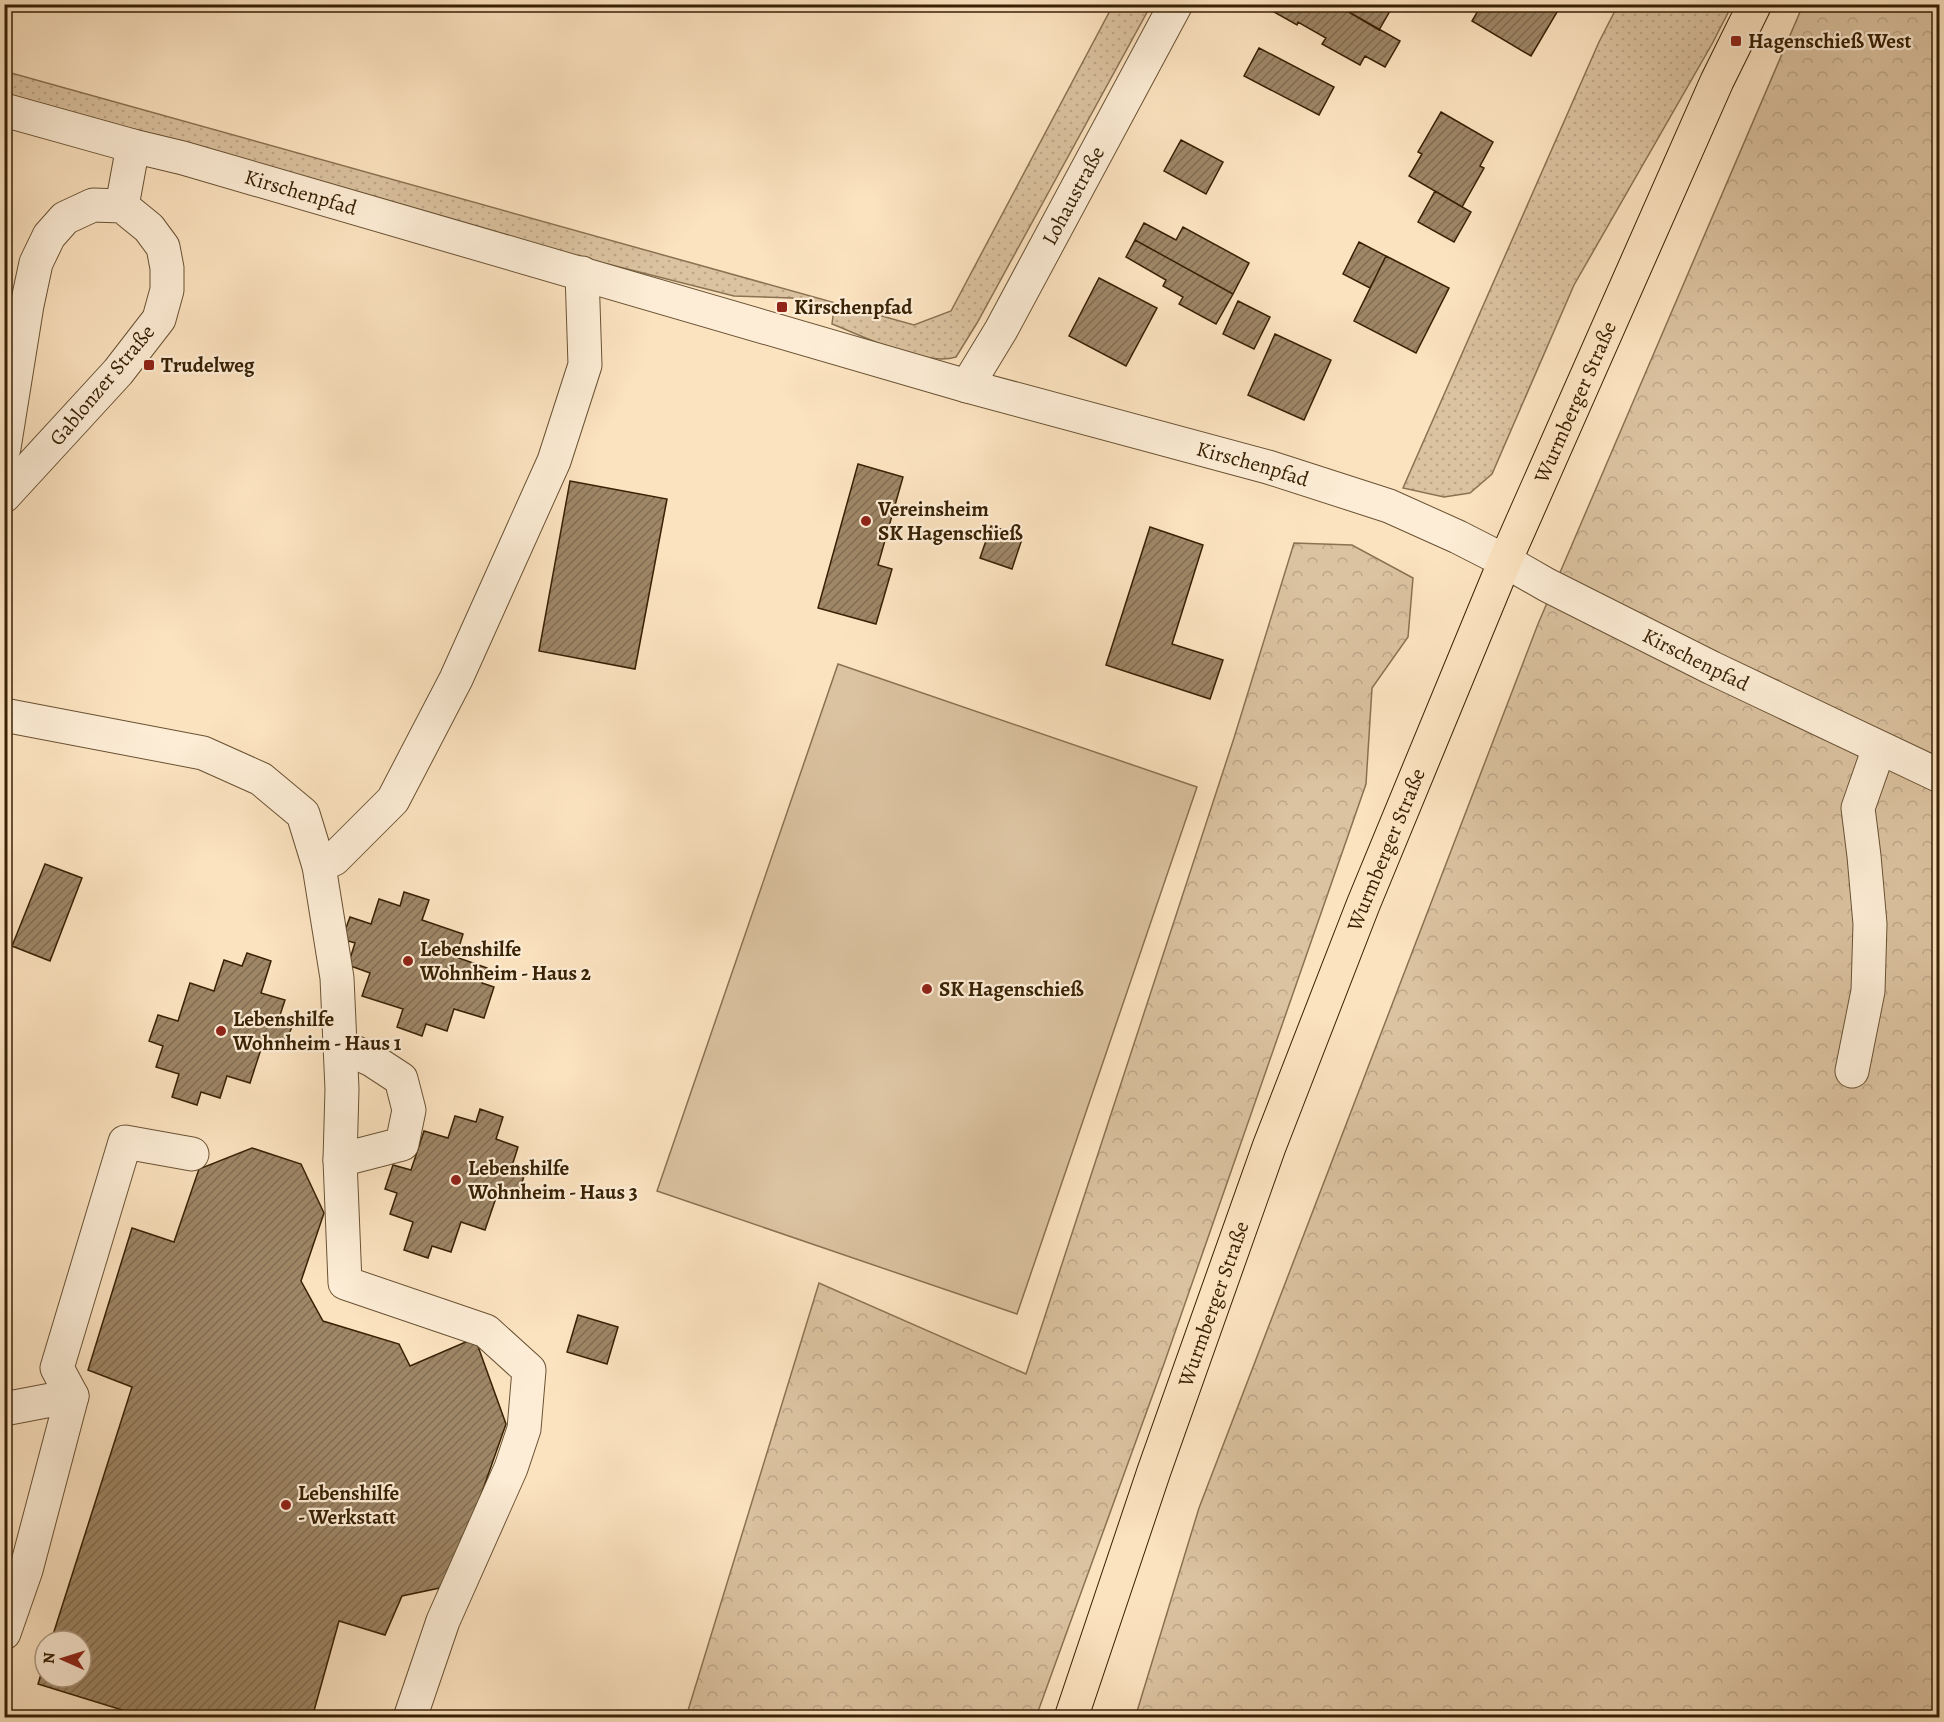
<svg xmlns="http://www.w3.org/2000/svg" width="1944" height="1722" viewBox="0 0 1944 1722" font-family="Alegreya,serif">
<style>
.grass{fill:url(#grass-dots);stroke:#8a7252;stroke-width:1.5}
.forest{fill:url(#forest-crowns);stroke:#8a7252;stroke-width:1.5}
.green{fill:#dbc2a0;stroke:#8a7252;stroke-width:1.5}
.building{fill:url(#building-hatch);stroke:#382104;stroke-width:1.5}
.lines{fill:none;stroke-linecap:round;stroke-linejoin:round}
.minor-casing{stroke:#695233;stroke-width:35}
.major-casing{stroke:#382104;stroke-width:35}
.minor{stroke:#fdedd6;stroke-width:33}
.major{stroke:#fce3c0;stroke-width:33}
.poi-dot{fill:#8f2418;stroke:#fdedd6;stroke-width:2}
.labels{text-anchor:middle;stroke-width:4.5;stroke-linejoin:round;paint-order:stroke}
.poi-label{font-size:21px;font-weight:bold;fill:#382104;stroke:#fdedd6;text-anchor:start}
.street-label{font-size:21px;fill:#382104;stroke:#fdedd6}
</style>
<defs>
<pattern id="grass-dots" width="8" height="8" patternUnits="userSpaceOnUse" patternTransform="scale(1.5)"><rect width="8" height="8" fill="#dbc2a0"/><path d="M2 2h.1M6 6h.1" fill="none" stroke="#bda688" stroke-width="1.8" stroke-linecap="round"/></pattern>
<pattern id="forest-crowns" width="20" height="18" patternUnits="userSpaceOnUse" patternTransform="scale(1.5)"><rect width="20" height="18" fill="#dbc2a0"/><path d="M2 6a3 3 0 1 1 6 0M12 15a3 3 0 1 1 6 0" fill="none" stroke="#bda688"/></pattern>
<pattern id="building-hatch" width="6" height="6" patternUnits="userSpaceOnUse" patternTransform="scale(1.5)"><rect width="6" height="6" fill="#9e8666"/><path d="M-1 1l2-2M0 6l6-6M5 7l2-2" fill="none" stroke="#826d52"/></pattern>
</defs>
<rect width="100%" height="100%" fill="#fce3c0"/>
<filter id="stains"><feTurbulence type="fractalNoise" baseFrequency=".00333" numOctaves="4"/><feColorMatrix values="0 0 0 0 .2 0 0 0 0 .09 0 0 0 0 .02 0 0 0 .5 -.17"/></filter>
<radialGradient id="worn" r=".72"><stop offset=".6" stop-color="#630" stop-opacity="0"/><stop offset="1" stop-color="#630" stop-opacity=".3"/></radialGradient>
<path class="grass" d="M 1113,5 L 1151,5 L 977,323 L 956,357 C 924,367 863,336 832,324 L 834,309 L 792,298 L 734,296 L 485,233 L 183,143 L 5,93 L 4,71 L 914,325 L 951,311 Z
M 1618,5 L 1732,5 L 1712,44 L 1574,285 L 1492,474 L 1470,493 L 1444,497 L 1403,488 L 1599,42 Z"/>
<path class="forest" d="M 1803,5 L 1939,5 L 1939,1717 L 1135,1718 L 1199,1508 L 1538,624 Z
M 1294,543 L 1352,545 L 1413,578 L 1408,637 L 1372,688 L 1366,784 L 1165,1361 L 1036,1717 L 686,1717 L 819,1283 L 1026,1374 L 1234,738 Z"/>
<path class="green" d="M 838,664 L 1197,787 L 1017,1314 L 657,1191 Z"/>
<path class="building" d="M 1278,4 L 1335,4 L 1400,41 L 1385,67 L 1365,56 L 1360,65 L 1322,44 L 1326,38 L 1298,22 L 1297,25 L 1274,12 Z
M 1335,4 L 1394,4 L 1379,30 Z
M 1482,4 L 1556,4 L 1560,7 L 1531,56 L 1472,21 Z
M 1259,48 L 1334,87 L 1319,115 L 1244,76 Z
M 1441,112 L 1493,142 L 1480,166 L 1484,168 L 1462,207 L 1409,176 L 1422,154 L 1418,152 Z
M 1181,140 L 1223,162 L 1206,194 L 1164,171 Z
M 1435,191 L 1471,212 L 1454,242 L 1418,222 Z
M 1144,223 L 1176,240 L 1183,227 L 1249,263 L 1233,294 L 1135,240 Z
M 1135,240 L 1233,294 L 1216,324 L 1179,304 L 1183,297 L 1163,286 L 1166,280 L 1126,257 Z
M 1359,242 L 1386,256 L 1370,288 L 1343,274 Z
M 1386,256 L 1449,288 L 1416,353 L 1354,321 Z
M 1099,278 L 1157,308 L 1126,366 L 1069,336 Z
M 1238,301 L 1270,317 L 1254,349 L 1223,334 Z
M 1275,334 L 1331,360 L 1304,420 L 1248,395 Z
M 858,464 L 903,477 L 878,565 L 892,569 L 876,624 L 818,608 Z
M 570,481 L 667,499 L 635,669 L 539,651 Z
M 991,526 L 1023,536 L 1012,569 L 980,558 Z
M 1150,527 L 1203,545 L 1172,644 L 1223,660 L 1210,699 L 1106,665 Z
M 45,864 L 82,878 L 50,961 L 12,946 Z
M 404,892 L 429,900 L 422,920 L 463,934 L 456,957 L 487,968 L 482,983 L 494,987 L 484,1018 L 454,1009 L 447,1031 L 426,1024 L 422,1036 L 397,1027 L 403,1009 L 362,996 L 370,973 L 348,965 L 355,943 L 342,939 L 350,917 L 371,924 L 379,899 L 400,906 Z
M 247,953 L 271,961 L 261,993 L 285,1000 L 280,1015 L 294,1020 L 284,1050 L 263,1043 L 250,1083 L 227,1076 L 220,1098 L 201,1092 L 197,1105 L 172,1097 L 179,1074 L 156,1067 L 163,1046 L 149,1041 L 158,1015 L 178,1021 L 190,983 L 214,991 L 224,960 L 242,966 Z
M 480,1109 L 503,1117 L 496,1139 L 518,1147 L 512,1166 L 526,1170 L 518,1195 L 499,1189 L 485,1230 L 461,1222 L 451,1252 L 432,1246 L 428,1258 L 404,1250 L 413,1222 L 390,1214 L 397,1193 L 385,1189 L 393,1165 L 411,1170 L 424,1131 L 448,1138 L 455,1116 L 476,1122 Z
M 252,1148 L 301,1164 L 324,1213 L 301,1281 L 323,1321 L 399,1344 L 410,1366 L 475,1338 L 506,1424 L 449,1586 L 402,1596 L 385,1635 L 339,1621 L 312,1718 L 148,1718 L 38,1684 L 45,1661 L 45,1677 L 81,1677 L 81,1641 L 51,1641 L 132,1387 L 88,1370 L 132,1228 L 174,1242 L 199,1169 Z
M 578,1315 L 618,1327 L 607,1364 L 567,1352 Z"/>
<g class="lines">
<g class="minor-casing">
<g id="minor">
<path id="s1" d="M 4,110 L 133,146 L 183,158 L 967,386 L 1268,467 L 1389,506 L 1458,537 L 1505,561 L 1547,585 L 1712,668 L 1940,776"/>
<path d="M 122,206 L 133,146"/>
<path id="s2" d="M 967,386 L 1001,330 L 1176,4"/>
<path d="M 4,448 L 27,305 L 36,263 L 49,236 L 65,218 L 93,205 L 122,206 L 149,228 L 163,247 L 167,268 L 167,290 L 159,319 L 118,372 L 4,496"/>
<path d="M 4,715 L 203,753 L 261,779 L 303,814 L 319,866"/>
<path d="M 1852,1071 L 1868,991 L 1870,924 L 1864,856 L 1858,808 L 1879,748"/>
<path d="M 340,1160 L 402,1144 L 409,1110 L 401,1079 L 372,1060 L 341,1046"/>
<path d="M 4,1409 L 72,1396"/>
<path d="M 4,1633 L 26,1570 L 72,1396 L 57,1368 L 125,1142 L 192,1154"/>
<path d="M 410,1718 L 443,1621 L 511,1468 L 524,1429 L 529,1370 L 486,1331 L 345,1283 L 340,1160 L 342,1089 L 337,978 L 319,866 L 334,859 L 393,800 L 456,679 L 554,461 L 585,365 L 582,273"/>
</g>
</g>
<g class="major-casing">
<g id="major">
<path id="s3" d="M 1071,1718 L 1154,1471 L 1269,1147 L 1363,905 L 1505,561 L 1717,81 L 1755,4"/>
</g>
</g>
<use href="#minor" class="minor"/>
<use href="#major" class="major"/>
</g>
<g class="poi-dot">
<rect x="1730" y="35" width="12" height="12" rx="3"/>
<rect x="776" y="301" width="12" height="12" rx="3"/>
<rect x="143" y="359" width="12" height="12" rx="3"/>
<circle cx="866" cy="521" r="6"/>
<circle cx="408" cy="961" r="6"/>
<circle cx="927" cy="989" r="6"/>
<circle cx="221" cy="1031" r="6"/>
<circle cx="456" cy="1180" r="6"/>
<circle cx="286" cy="1505" r="6"/>
</g>
<g class="labels">
<g class="poi-label">
<text x="1748" y="48">Hagenschieß West</text>
<text x="794" y="314">Kirschenpfad</text>
<text x="161" y="372">Trudelweg</text>
<text x="878" y="516">Vereinsheim<tspan x="878" dy="24">SK Hagenschieß</tspan></text>
<text x="420" y="956">Lebenshilfe<tspan x="420" dy="24">Wohnheim - Haus 2</tspan></text>
<text x="939" y="996">SK Hagenschieß</text>
<text x="233" y="1026">Lebenshilfe<tspan x="233" dy="24">Wohnheim - Haus 1</tspan></text>
<text x="468" y="1175">Lebenshilfe<tspan x="468" dy="24">Wohnheim - Haus 3</tspan></text>
<text x="298" y="1500">Lebenshilfe<tspan x="298" dy="24">- Werkstatt</tspan></text>
</g>
<g class="street-label">
<text dy="7" stroke="none"><textPath href="#s1" startOffset="308">Kirschenpfad</textPath></text>
<text dy="7" stroke="none"><textPath href="#s2" startOffset="218">Lohaustraße</textPath></text>
<text transform="translate(102 385) rotate(-50)" y="7">Gablonzer Straße</text>
<text dy="7" stroke="none"><textPath href="#s3" startOffset="1410">Wurmberger Straße</textPath></text>
<text dy="7" stroke="none"><textPath href="#s1" startOffset="1298">Kirschenpfad</textPath></text>
<text dy="7" stroke="none"><textPath href="#s1" startOffset="1784">Kirschenpfad</textPath></text>
<text dy="7" stroke="none"><textPath href="#s3" startOffset="924">Wurmberger Straße</textPath></text>
<text dy="7" stroke="none"><textPath href="#s3" startOffset="438">Wurmberger Straße</textPath></text>
</g>
</g>
<rect width="1944" height="1722" fill="none" stroke="#fce3c0" stroke-width="24"/>
<rect x="6" y="6" width="1932" height="1710" fill="none" stroke="#382104" stroke-width="3"/>
<rect x="12" y="12" width="1920" height="1698" fill="none" stroke="#382104" stroke-width="1.5"/>
<g transform="translate(63 1659) rotate(273)"><circle r="28" fill="#fdedd6" stroke="#ae9b82" stroke-width="1.5"/>
<path d="M0-4.5L10 22L0 15L-10 22Z" fill="#8f2418"/>
<text y="-9" font-size="16" font-weight="bold" text-anchor="middle" fill="#382104">N</text>
</g>
<rect width="100%" height="100%" filter="url(#stains)"/>
<rect width="100%" height="100%" fill="url(#worn)"/>
</svg>
